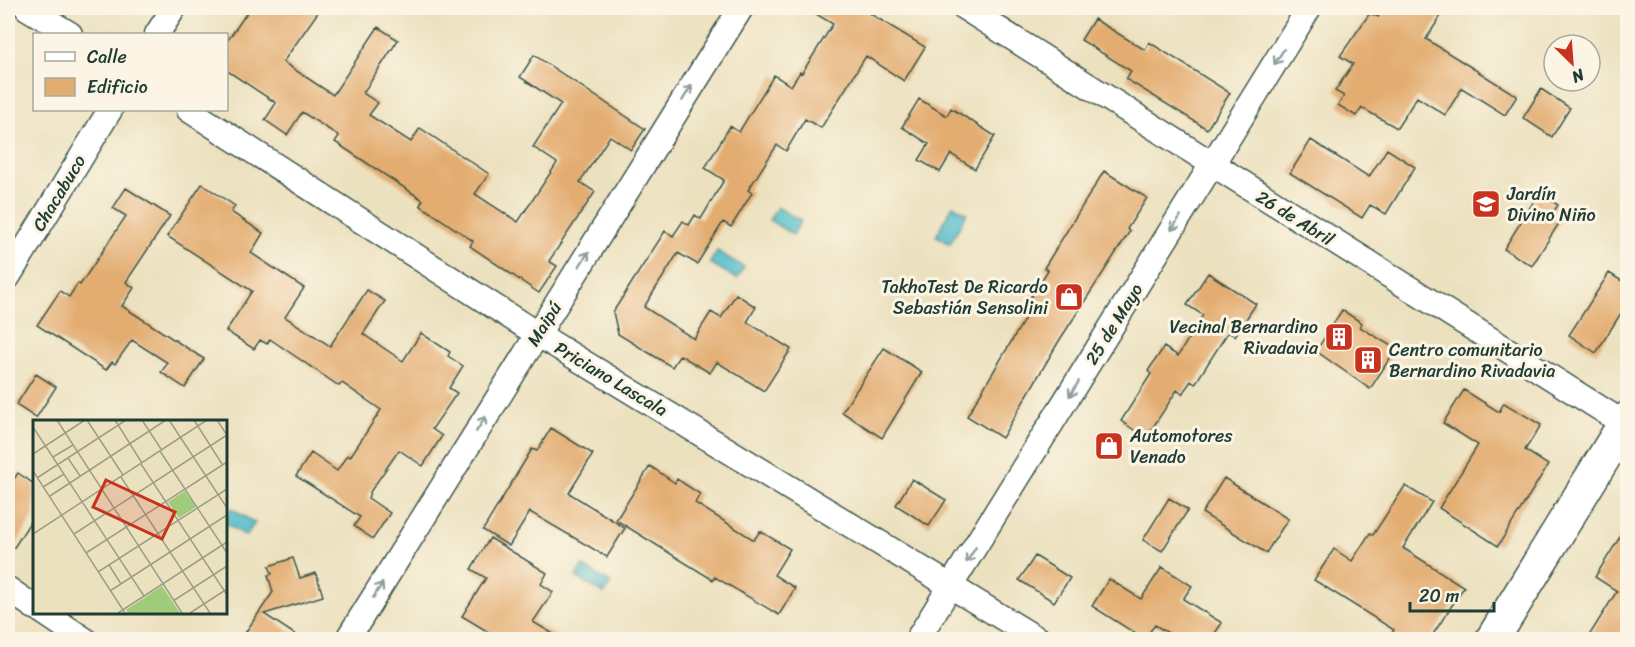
<svg xmlns="http://www.w3.org/2000/svg" width="1635" height="647" viewBox="0 0 1635 647" font-family="Sriracha,sans-serif">
<style>
.water{fill:#4fbbca;stroke:#377c7f;stroke-width:1.5}
.building{fill:#e3ad72}
.lines{fill:none;stroke-linecap:round;stroke-linejoin:round}
.street-casing{stroke:#3e5649;stroke-width:27}
.secondary-casing{stroke:#3e5649;stroke-width:36}
.street{stroke:#fff;stroke-width:24}
.secondary{stroke:#fff;stroke-width:33}
.oneway{stroke:#8f9e9a}
.labels{text-anchor:middle;stroke-width:6;stroke-linejoin:round;paint-order:stroke}
.street-label{font-size:18px;fill:#1f3d34;stroke:#fcf5e5}
.poi-label{font-size:18px;fill:#1f3d34;stroke:#fcf5e5;text-anchor:start}
.inset-road{fill:none;stroke:#9a9f87;stroke-width:1.5}
.view{fill:#c8321e;fill-opacity:0.15;stroke:#c8321e;stroke-width:3}
.inset-edge{fill:none;stroke:#1f3d34;stroke-width:3}
</style>
<rect width="100%" height="100%" fill="#fcf5e5"/>
<filter id="ink" filterUnits="userSpaceOnUse"><feTurbulence type="fractalNoise" baseFrequency=".0167" numOctaves="2"/><feDisplacementMap in="SourceGraphic" scale="12" xChannelSelector="R" yChannelSelector="G"/><feConvolveMatrix kernelMatrix="1 2 1 2 8 2 1 2 1" color-interpolation-filters="sRGB"/></filter>
<filter id="wash" filterUnits="userSpaceOnUse"><feTurbulence type="fractalNoise" baseFrequency=".008" numOctaves="4" result="noise"/><feDisplacementMap in="SourceGraphic" scale="24" xChannelSelector="R" yChannelSelector="G"/><feGaussianBlur stdDeviation="1.35" result="paint"/><feColorMatrix in="noise" values="0 0 0 0 0 0 0 0 0 0 0 0 0 0 0 0 0 1.4 0 .05"/><feComposite in="paint" operator="in"/></filter>
<g filter="url(#wash)">
<rect width="100%" height="100%" fill="#ece1bf"/>
<path class="water" d="M 953,205 L 967,213 L 950,244 L 936,236 Z
M 777,207 L 801,221 L 793,235 L 769,220 Z
M 717,251 L 744,267 L 737,279 L 710,263 Z
M 231,508 L 255,523 L 246,536 L 225,523 Z
M 582,566 L 611,583 L 604,594 L 576,577 Z"/>
<g id="blocks">
<path class="building" d="M 250,8 L 321,8 L 283,62 L 333,95 L 378,27 L 398,40 L 363,93 L 378,103 L 369,115 L 411,142 L 420,128 L 489,174 L 475,194 L 518,222 L 557,163 L 533,147 L 561,104 L 520,77 L 534,55 L 645,129 L 631,150 L 610,136 L 580,182 L 595,192 L 549,261 L 557,266 L 539,293 L 470,246 L 473,241 L 420,205 L 423,200 L 335,142 L 339,136 L 302,112 L 287,135 L 265,120 L 276,103 L 226,70 L 226,43 Z
M 806,8 L 861,8 L 925,47 L 904,81 L 866,56 L 821,128 L 805,119 L 786,151 L 777,145 L 748,190 L 752,193 L 731,227 L 723,222 L 697,264 L 678,253 L 644,307 L 694,339 L 711,312 L 721,318 L 736,294 L 756,307 L 747,322 L 791,349 L 764,391 L 717,362 L 710,373 L 680,355 L 672,367 L 618,334 L 613,312 L 665,231 L 673,236 L 683,221 L 689,225 L 695,215 L 701,219 L 724,180 L 705,168 L 730,126 L 739,132 L 774,75 L 791,86 L 800,72 L 802,73 L 833,24 Z
M 1384,8 L 1446,8 L 1426,39 L 1517,96 L 1505,115 L 1462,88 L 1445,115 L 1417,97 L 1397,128 L 1362,108 L 1356,116 L 1338,105 L 1344,96 L 1335,91 L 1353,64 L 1340,56 L 1370,13 L 1378,17 Z
M 1094,19 L 1145,50 L 1149,42 L 1230,93 L 1207,129 L 1126,79 L 1131,71 L 1081,40 Z
M 1541,89 L 1570,108 L 1552,137 L 1523,118 Z
M 919,99 L 947,116 L 951,108 L 995,136 L 975,169 L 951,154 L 940,172 L 919,160 L 929,144 L 902,127 Z
M 1311,140 L 1369,177 L 1387,149 L 1415,167 L 1386,214 L 1370,205 L 1362,218 L 1290,173 Z
M 1104,171 L 1147,198 L 1127,229 L 1130,231 L 1059,341 L 1002,438 L 967,416 L 1033,305 L 1028,302 L 1048,270 L 1044,268 Z
M 202,184 L 235,206 L 231,212 L 263,233 L 251,253 L 304,288 L 285,317 L 330,346 L 367,290 L 385,301 L 363,334 L 403,361 L 421,333 L 450,352 L 448,356 L 463,366 L 449,388 L 457,393 L 432,429 L 442,436 L 423,466 L 399,450 L 370,492 L 368,498 L 390,513 L 373,539 L 354,526 L 360,517 L 296,476 L 311,453 L 337,471 L 347,455 L 350,457 L 381,410 L 342,383 L 339,386 L 270,339 L 267,344 L 260,340 L 254,349 L 226,331 L 252,291 L 167,236 Z
M 126,188 L 170,216 L 126,282 L 134,288 L 122,306 L 204,359 L 185,388 L 161,372 L 168,363 L 132,340 L 115,364 L 112,362 L 106,370 L 37,325 L 60,291 L 69,297 L 78,283 L 80,285 L 126,216 L 113,208 Z
M 1539,193 L 1558,205 L 1552,214 L 1561,220 L 1532,266 L 1504,249 Z
M 1208,273 L 1256,304 L 1235,336 L 1228,332 L 1195,384 L 1191,381 L 1182,394 L 1177,390 L 1146,438 L 1121,421 L 1151,374 L 1148,371 L 1164,347 L 1178,356 L 1203,315 L 1187,305 Z
M 1609,273 L 1628,285 L 1628,302 L 1596,353 L 1569,335 Z
M 1342,310 L 1362,323 L 1360,327 L 1396,349 L 1370,389 L 1316,351 Z
M 884,348 L 922,372 L 882,438 L 842,412 Z
M 36,374 L 56,387 L 36,418 L 16,405 Z
M 1464,390 L 1499,412 L 1504,403 L 1541,425 L 1525,450 L 1548,465 L 1498,546 L 1439,508 L 1478,445 L 1443,423 Z
M 551,428 L 593,454 L 569,493 L 625,528 L 607,557 L 530,512 L 509,546 L 483,530 L 532,449 L 537,451 Z
M 650,466 L 675,483 L 677,479 L 700,494 L 695,503 L 754,540 L 760,531 L 790,549 L 774,575 L 795,588 L 779,615 L 715,577 L 713,580 L 616,520 Z
M 18,473 L 34,484 L 34,516 L 8,557 L 8,488 Z
M 1224,478 L 1288,519 L 1266,553 L 1202,513 Z
M 912,479 L 946,500 L 929,526 L 896,505 Z
M 1405,486 L 1432,502 L 1403,548 L 1464,587 L 1430,639 L 1388,639 L 1394,630 L 1314,580 L 1334,549 L 1352,561 L 1370,533 L 1373,535 Z
M 1169,498 L 1188,510 L 1162,551 L 1143,540 Z
M 1628,524 L 1628,639 L 1587,639 L 1617,591 L 1595,577 Z
M 490,538 L 547,573 L 541,584 L 553,592 L 533,622 L 562,639 L 500,639 L 462,616 L 486,578 L 471,569 Z
M 1035,556 L 1070,578 L 1054,602 L 1019,580 Z
M 293,558 L 300,578 L 316,573 L 323,596 L 264,614 L 302,639 L 241,639 L 273,592 L 268,575 L 272,574 L 269,566 Z
M 1162,567 L 1192,586 L 1183,599 L 1222,623 L 1211,639 L 1178,639 L 1155,625 L 1144,639 L 1092,606 L 1109,579 L 1141,599 Z"/>
</g>
</g>
<g filter="url(#ink)">
<use href="#blocks" fill-opacity="0" stroke="#3e5649" stroke-width="1.5"/>
<g class="lines">
<g class="street-casing">
<path id="street" d="M 27,8 L 70,34
M 965,8 L 1628,426
M 157,34 L 174,8
M 189,110 L 537,334 L 1039,640
M 8,277 L 110,110
M 8,589 L 34,607
M 43,612 L 85,640
M 347,640 L 741,8
M 917,640 L 1309,8"/>
</g>
<g class="secondary-casing">
<path id="secondary" d="M 1492,640 L 1628,418"/>
</g>
<use href="#street" class="street"/>
<use href="#secondary" class="secondary"/>
</g>
<defs><path id="oneway-shaft" d="M-6 0H5M1.5-3L5.5 0L1.5 3" fill="none" stroke-width="1.6" stroke-linecap="round" stroke-linejoin="round" transform="scale(1.5)"/></defs>
<g class="oneway">
<use href="#oneway-shaft" transform="translate(1279 57) rotate(122)"/>
<use href="#oneway-shaft" transform="translate(687 93) rotate(-58)"/>
<use href="#oneway-shaft" transform="translate(1176 223) rotate(122)"/>
<use href="#oneway-shaft" transform="translate(584 259) rotate(-58)"/>
<use href="#oneway-shaft" transform="translate(1074 389) rotate(122)"/>
<use href="#oneway-shaft" transform="translate(481 424) rotate(-58)"/>
<use href="#oneway-shaft" transform="translate(971 555) rotate(122)"/>
<use href="#oneway-shaft" transform="translate(378 590) rotate(-58)"/>
</g>
</g>
<defs>
<g id="school-square" transform="scale(1.5)"><rect x="-9" y="-9" width="18" height="18" rx="4" fill="#c8321e" stroke="#fcf5e5"/><path d="M0-5L7-2L0 1L-7-2ZM-4 1L0 2.5L4 1V4Q0 6-4 4Z" fill="#fff"/></g>
<g id="shop-square" transform="scale(1.5)"><rect x="-9" y="-9" width="18" height="18" rx="4" fill="#c8321e" stroke="#fcf5e5"/><path d="M-5-2.5h2.3a2.7 3.5 0 0 1 5.4 0H5L5.5 6h-11ZM-1.5-2.5h3a1.5 2.3 0 0 0-3 0Z" fill="#fff"/></g>
<g id="building-square" transform="scale(1.5)"><rect x="-9" y="-9" width="18" height="18" rx="4" fill="#c8321e" stroke="#fcf5e5"/><path d="M-4-6H4V6H1V3H-1V6H-4ZM-2.5-4.3h1.7v1.8h-1.7ZM.8-4.3h1.7v1.8H.8ZM-2.5-1h1.7V.8h-1.7ZM.8-1h1.7V.8H.8Z" fill="#fff"/></g>
</defs>
<g fill-rule="evenodd">
<use href="#school-square" x="1486" y="204"/>
<use href="#shop-square" x="1069" y="297"/>
<use href="#building-square" x="1339" y="337"/>
<use href="#building-square" x="1368" y="360"/>
<use href="#shop-square" x="1109" y="446"/>
</g>
<g class="labels">
<g class="street-label">
<text transform="translate(59 193) rotate(-59)" y="6">Chacabuco</text>
<text transform="translate(1295 218) rotate(32)" y="6">26 de Abril</text>
<text transform="translate(544 324) rotate(-58)" y="6">Maipú</text>
<text transform="translate(1114 324) rotate(-58)" y="6">25 de Mayo</text>
<text transform="translate(611 379) rotate(31)" y="6">Priciano Lascala</text>
</g>
<g class="poi-label">
<text x="1507" y="200">Jardín<tspan x="1507" dy="21">Divino Niño</tspan></text>
<text x="1048" y="293" text-anchor="end">TakhoTest De Ricardo<tspan x="1048" dy="21">Sebastián Sensolini</tspan></text>
<text x="1318" y="333" text-anchor="end">Vecinal Bernardino<tspan x="1318" dy="21">Rivadavia</tspan></text>
<text x="1389" y="356">Centro comunitario<tspan x="1389" dy="21">Bernardino Rivadavia</tspan></text>
<text x="1130" y="442">Automotores<tspan x="1130" dy="21">Venado</tspan></text>
</g>
</g>
<g transform="translate(33 420)">
<rect width="194" height="194" fill="#ece1bf"/>
<path d="M 152,71 L 163,87 L 146,98 L 135,82 ZM 129,166 L 147,193 L 95,193 L 93,190 Z" fill="#a0cc79"/>
<path class="inset-road" d="M 24,0 L 149,193M 54,0 L 90,55M 82,0 L 109,43M 109,0 L 128,29M 136,0 L 194,88M 161,0 L 189,44M 184,0 L 194,15M 0,7 L 111,176M 127,31 L 194,133M 0,34 L 52,0M 20,37 L 40,25M 35,38 L 47,56M 108,44 L 194,175M 0,51 L 92,193M 88,57 L 177,193M 4,58 L 93,0M 10,67 L 31,54M 17,76 L 133,0M 0,114 L 174,0M 41,114 L 194,15M 53,133 L 194,42M 76,145 L 88,164M 65,152 L 194,69M 77,171 L 194,95M 140,181 L 194,146M 85,193 L 194,122M 157,193 L 194,169"/>
<path class="view" d="M 73,60 L 142,92 L 129,119 L 60,87 Z"/>
<rect width="194" height="194" class="inset-edge"/>
</g>
<rect width="1635" height="647" fill="none" stroke="#fcf5e5" stroke-width="30"/>
<rect x="33" y="33" width="195" height="78" fill="#fcf5e5" stroke="#a4ab9e" stroke-width="1.5"/>
<rect x="45" y="52" width="30" height="9" fill="#ffffff" stroke="#a4ab9e" stroke-width="1.5"/>
<text x="87" y="63" font-size="18" fill="#1f3d34">Calle</text>
<rect x="45" y="78" width="30" height="18" fill="#e3ad72" stroke="#a4ab9e" stroke-width="1.5"/>
<text x="87" y="93" font-size="18" fill="#1f3d34">Edificio</text>
<g transform="translate(1572 63) rotate(155)"><circle r="28" fill="#fcf5e5" stroke="#a4ab9e" stroke-width="1.5"/>
<path d="M0-4.5L10 22L0 15L-10 22Z" fill="#c8321e"/>
<text y="-9" font-size="16" font-weight="bold" text-anchor="middle" fill="#1f3d34">N</text>
</g>
<path d="M1410 602v9h84v-9" fill="none" stroke="#1f3d34" stroke-width="3"/>
<text x="1419" y="602" font-size="18" fill="#1f3d34" stroke="#fcf5e5" stroke-width="4.5" paint-order="stroke">20 m</text>
</svg>
